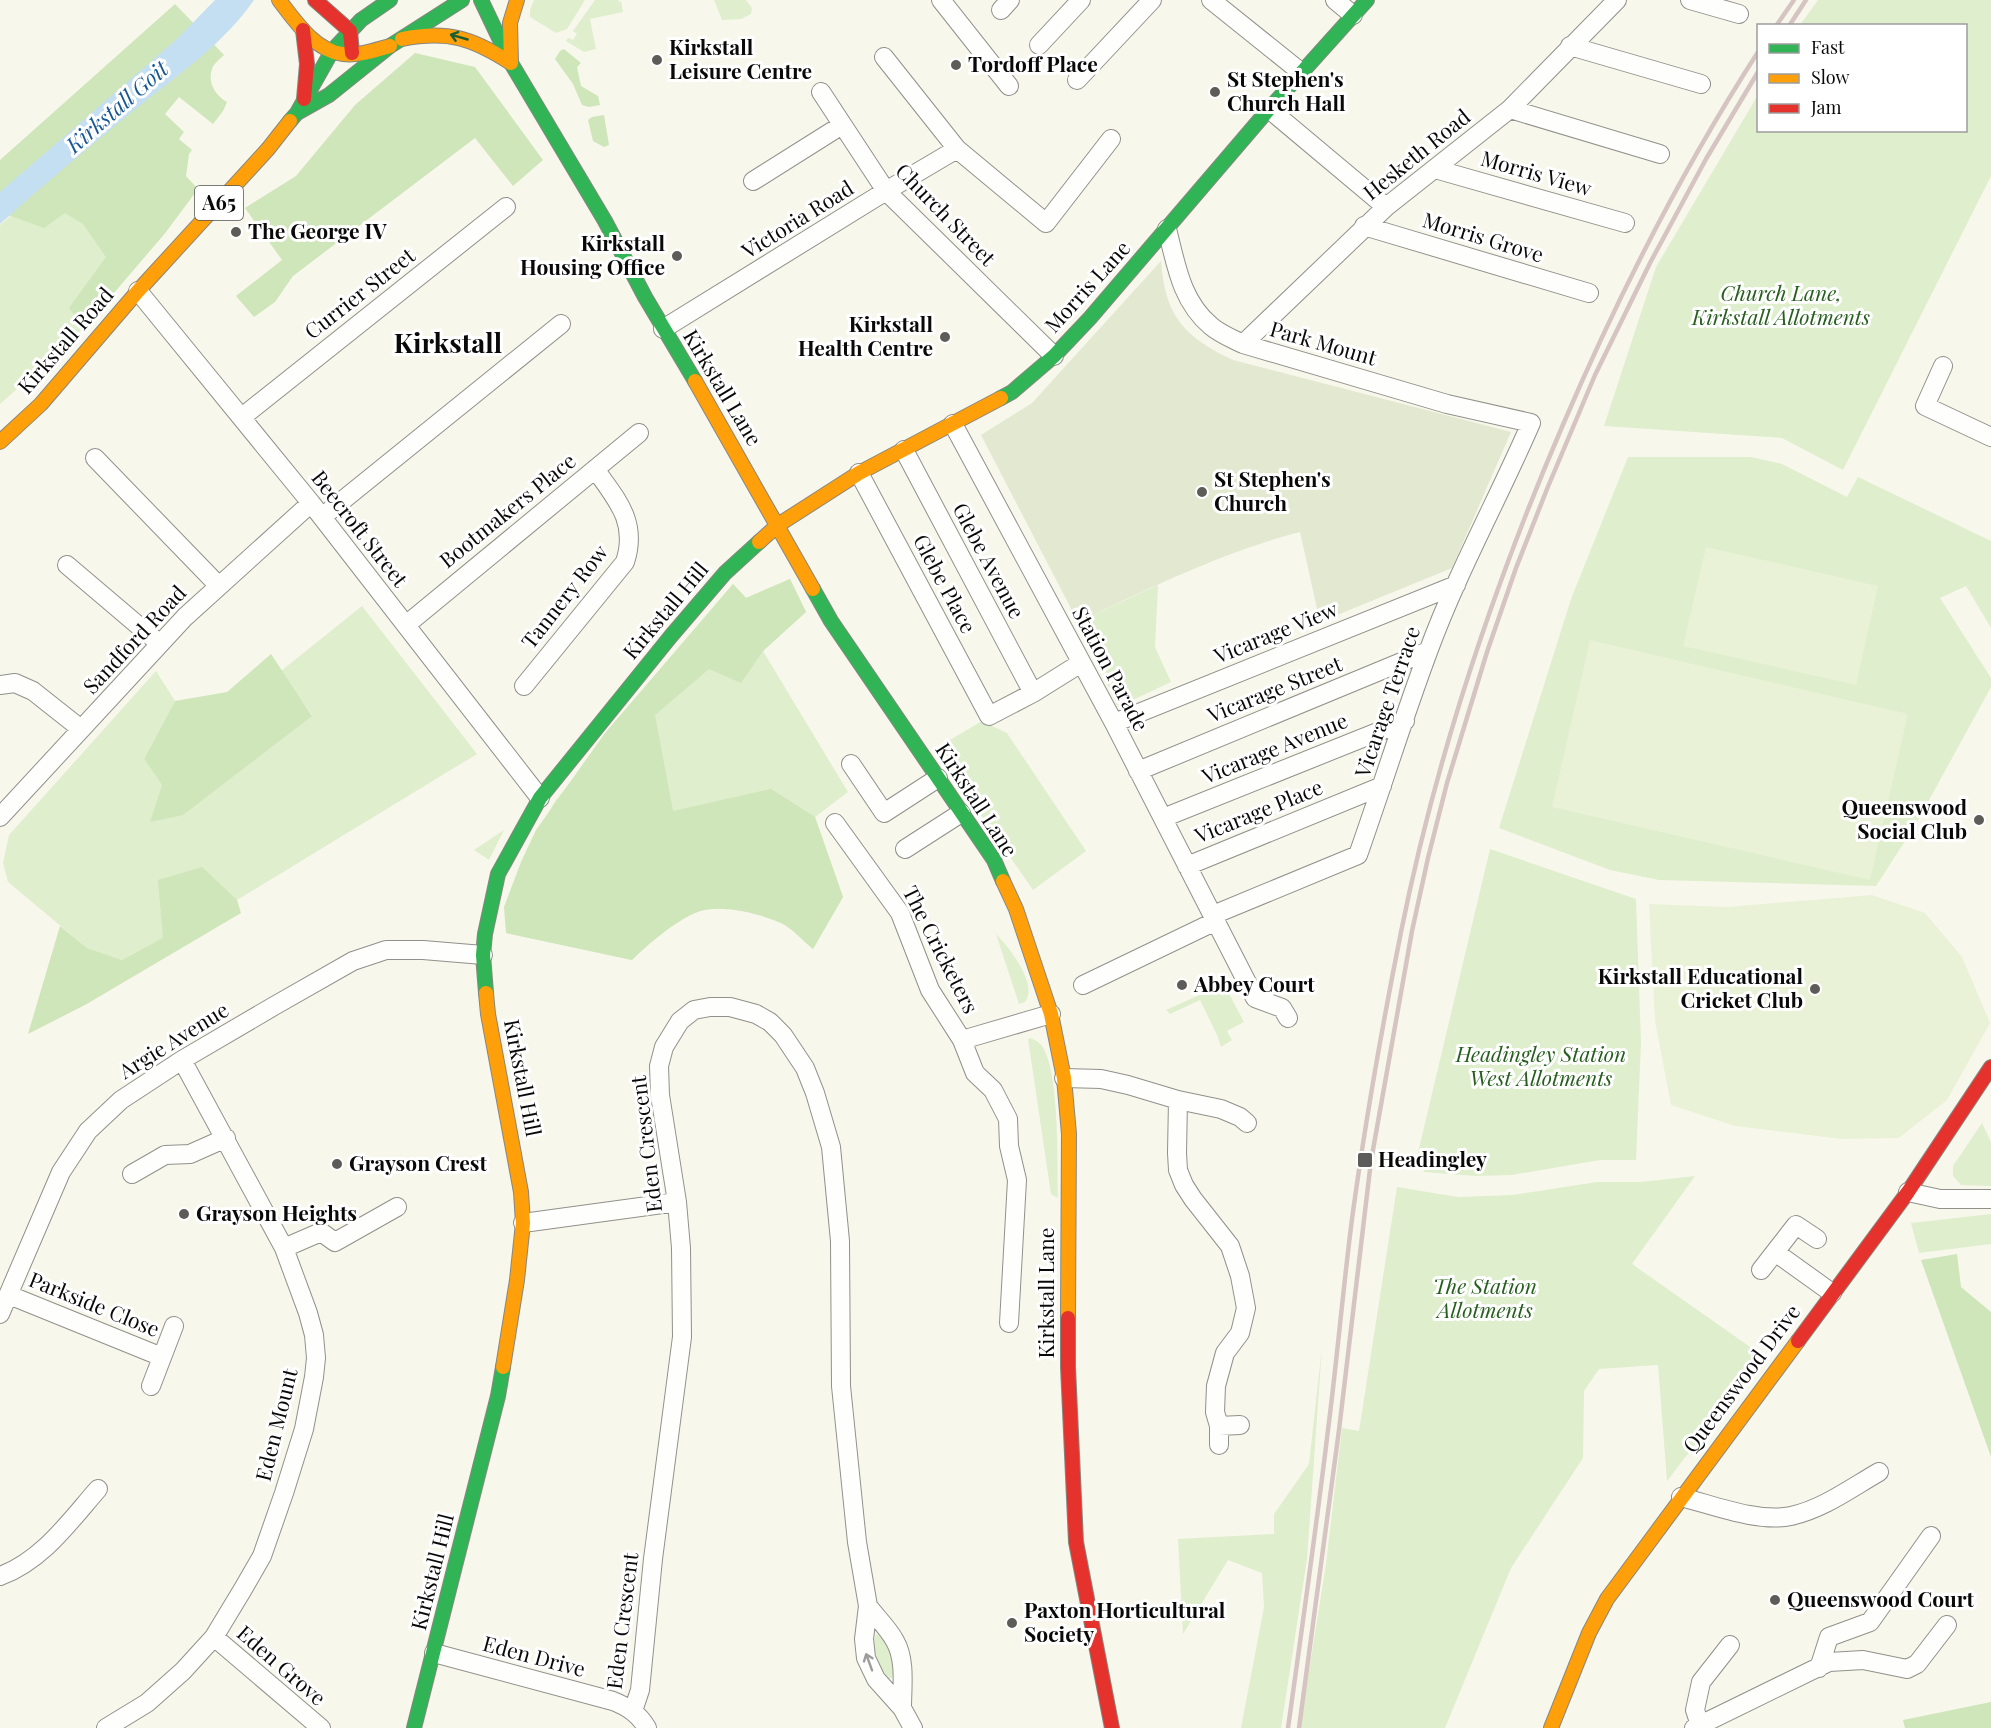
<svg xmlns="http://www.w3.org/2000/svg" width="1991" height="1728" viewBox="0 0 1991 1728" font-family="'Playfair Display',serif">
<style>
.green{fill:#dfeecc}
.forest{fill:#cfe5ba}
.cemetery{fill:#e2e9d0}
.pitch{fill:#e9f2d6}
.water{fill:#c4dff2}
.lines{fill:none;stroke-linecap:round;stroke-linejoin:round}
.street-casing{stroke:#91908b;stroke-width:20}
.fast-casing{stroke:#878782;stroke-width:16}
.slow-casing{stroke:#878782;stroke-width:16}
.jam-casing{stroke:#878782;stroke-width:16}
.street{stroke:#fefefc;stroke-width:18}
.fast{stroke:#30b455;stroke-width:14}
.slow{stroke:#ff9f0a;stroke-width:14}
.jam{stroke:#e5322d;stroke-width:14}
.rail{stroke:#d5c4c2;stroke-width:4.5}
.oneway{stroke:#1c5e2f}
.oneway2{stroke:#9c9c9b}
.poi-dot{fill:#5d5c58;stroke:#fff;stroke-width:2}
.labels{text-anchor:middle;stroke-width:6;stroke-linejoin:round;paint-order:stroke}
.shield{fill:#fff;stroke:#535353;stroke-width:1.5}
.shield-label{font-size:20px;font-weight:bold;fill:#090909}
.poi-label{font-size:21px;font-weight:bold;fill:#090909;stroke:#fff;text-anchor:start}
.street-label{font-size:21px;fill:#090909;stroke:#fff}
.park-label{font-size:21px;font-style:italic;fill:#265e1d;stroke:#fff}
.water-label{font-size:22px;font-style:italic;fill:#185796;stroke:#fff}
.district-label{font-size:27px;font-weight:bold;fill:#090909;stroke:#fff}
</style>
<rect width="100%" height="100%" fill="#f8f7ec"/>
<path class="green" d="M 534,0 L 585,0 L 567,29 L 556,33 L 530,17 L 530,10 Z
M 595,0 L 618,0 L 619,2 L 621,1 L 623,12 L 590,19 L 596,49 L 584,52 L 566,41 L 568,38 L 573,40 L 577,34 L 573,31 Z
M 714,0 L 746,0 L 752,8 L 751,14 L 741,19 L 722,20 Z
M 1818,0 L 1991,0 L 1991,176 L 1843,470 L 1782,438 L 1604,426 L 1656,267 L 1758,95 L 1758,130 L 1966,130 L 1966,26 L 1800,25 Z
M 78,158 L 166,232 L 76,337 L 0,404 L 0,225 Z
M 1628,457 L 1751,457 L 1782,464 L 1847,497 L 1858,477 L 1991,541 L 1991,628 L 1966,586 L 1940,598 L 1991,678 L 1991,687 L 1916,824 L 1876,886 L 1659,880 L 1610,870 L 1499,828 L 1571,599 Z
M 790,579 L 806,612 L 763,651 L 848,792 L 815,817 L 843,897 L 813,949 C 803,941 792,928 781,923 C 759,913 717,903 695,913 C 674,922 648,944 632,960 L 506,933 L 521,862 L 555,801 L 733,584 L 746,598 Z
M 1158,585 L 1155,647 L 1171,682 L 1118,707 L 1078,622 Z
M 362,606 L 477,754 L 237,900 L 122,960 L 87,948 L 8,882 L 3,863 L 9,835 L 156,671 L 175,701 L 144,759 L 162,785 L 151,822 L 312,715 L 281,671 Z
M 982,721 L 1007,733 L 1086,851 L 1033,890 L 935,749 Z
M 504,830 L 489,860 L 474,850 Z
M 1490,849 L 1636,899 L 1641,1043 L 1636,1160 L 1600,1160 L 1512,1175 L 1476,1176 L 1424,1172 L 1417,1157 Z
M 996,934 C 1008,946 1039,985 1025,1002 L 1019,1004 Z
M 1224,984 L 1244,1022 L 1227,1031 L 1232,1040 L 1221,1047 L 1217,1035 L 1200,1000 L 1170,1014 L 1166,1010 Z
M 1031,1038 C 1036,1041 1039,1042 1042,1046 C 1060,1072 1057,1165 1058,1198 L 1051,1194 L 1028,1039 Z
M 1982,1123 L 1991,1142 L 1991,1186 L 1961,1185 L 1953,1176 L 1953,1166 Z
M 1695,1176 L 1632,1264 L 1763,1356 L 1667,1481 L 1658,1365 L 1599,1369 L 1584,1391 L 1583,1458 L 1511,1568 L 1445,1728 L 1300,1728 L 1326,1564 L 1342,1428 L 1359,1431 L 1397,1187 L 1458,1197 L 1513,1195 L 1597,1182 L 1641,1182 Z
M 1991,1214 L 1991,1244 L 1919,1253 L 1911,1223 Z
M 1322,1347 L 1307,1559 L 1281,1728 L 1241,1728 L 1264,1607 L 1262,1573 L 1228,1560 L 1183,1634 L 1178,1539 L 1274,1534 L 1274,1514 L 1309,1464 Z
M 876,1634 C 892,1639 892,1662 894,1676 L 890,1679 C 876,1674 871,1647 876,1634 Z"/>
<path class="forest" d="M 175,4 L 224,55 C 220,59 213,64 212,69 C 207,83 216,96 227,102 L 223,111 L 213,124 L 179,97 L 165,114 L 184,132 L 179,139 L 192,150 L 189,154 L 186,176 L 198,189 L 166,232 L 84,328 L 69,308 L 106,257 L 83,224 L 65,213 L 44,228 L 0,212 L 0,160 Z
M 564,49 L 581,63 L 577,67 L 581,86 L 598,96 L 600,105 L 589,107 L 582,105 L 573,84 L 555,59 L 560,51 Z
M 415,53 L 475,67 L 543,160 L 513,186 L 475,138 L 293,276 L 275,302 L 254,317 L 236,296 L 282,260 L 245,208 L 296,176 L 355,105 Z
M 604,115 L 609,145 L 604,147 L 593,141 L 588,120 L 592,117 Z
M 790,579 L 806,612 L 763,651 L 741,683 L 709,669 L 655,715 L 673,811 L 771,789 L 815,817 L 843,897 L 813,949 C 803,941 792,928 781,923 C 759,913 717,903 695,913 C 674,922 648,944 632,960 L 506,933 L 504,907 L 521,862 L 536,830 L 605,733 L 733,584 L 746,598 Z
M 271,654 L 312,716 L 183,815 L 150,822 L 162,785 L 144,759 L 175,701 L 227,692 Z
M 202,867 L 237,900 L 241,913 L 85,1005 L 28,1034 L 60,926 L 87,948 L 122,960 L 163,938 L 158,880 Z
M 1957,1254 L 1961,1287 L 1991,1312 L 1991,1457 L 1921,1260 Z
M 1991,1702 L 1991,1728 L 1905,1728 L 1903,1720 Z"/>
<path class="cemetery" d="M 1161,261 C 1165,316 1184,337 1233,360 L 1511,432 L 1452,568 L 1320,622 L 1300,532 C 1223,552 1150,588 1078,622 L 981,435 L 1032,403 Z"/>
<path class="pitch" d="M 1706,547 L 1878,586 L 1856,685 L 1683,646 Z
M 1590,640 L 1908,714 L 1870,880 L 1552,807 Z
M 1872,895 L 1925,913 L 1962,957 L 1990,1023 L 1947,1100 L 1899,1138 L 1842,1139 L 1735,1126 L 1671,1105 L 1655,1021 L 1649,904 L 1727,907 Z"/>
<path class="water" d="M 215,0 L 254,0 C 223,45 175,77 133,111 C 88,148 43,185 0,224 L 0,192 L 177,39 Z"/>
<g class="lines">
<g class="street-casing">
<path id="street" d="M 941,0 L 1009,86
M 1211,0 L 1302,73
M 1335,0 L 1353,15
M 1690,0 L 1739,14
M 1001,10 L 1010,0
M 1039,45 L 1081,0
M 1570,46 L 1701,84
M 884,57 L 957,149 L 1046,223 L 1111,139
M 1077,80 L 1152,0
M 821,92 L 886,191 L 1054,356
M 1269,109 L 1386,207
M 1510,109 L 1660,154
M 1435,169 L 1625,223
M 753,181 L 842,125
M 1364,226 L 1589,293
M 1167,229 C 1176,264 1181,301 1211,326 C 1220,334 1233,339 1243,344 L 1447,404 L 1531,423 C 1498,499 1457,573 1428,652 C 1403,719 1382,787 1358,855 L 1213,915
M 138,291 L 311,503 L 540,798
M 663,329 L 886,191 L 957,149
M 1243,344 L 1386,207 L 1510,109 L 1617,0
M 1943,366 L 1925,406 L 1991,437
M 242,417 L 506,207
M 953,424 L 1114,723 L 1255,998 L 1282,1008 L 1288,1018
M 904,450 L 1033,693
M 95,458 L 218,585
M 859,473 L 989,716 L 1033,693 L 1081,663
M 322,517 L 561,324
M 67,565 L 160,644
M 406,625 L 639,433
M 0,685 L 15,683 L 33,691 L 81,729
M 524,686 L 625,562 C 638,522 617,500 595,469
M 1114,723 L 1456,585
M 851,764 L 884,813 L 938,778
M 1138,771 L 1428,651
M 0,817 L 185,617 L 311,503
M 1163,818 L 1405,721
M 835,823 L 900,913 L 930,990 L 962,1040
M 905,849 L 961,813
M 1187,866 L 1382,786
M 1083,985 L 1216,921
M 1064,1078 L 1101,1079 L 1128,1085 L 1178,1100 L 1221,1109 L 1240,1117 L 1247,1123
M 1178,1100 L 1177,1153 L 1178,1170 L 1184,1185 L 1193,1199 L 1230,1246 L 1240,1276 L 1246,1308 L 1240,1333 L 1225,1353 L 1216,1386 L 1215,1412 L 1219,1426 L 1219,1445
M 132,1174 L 165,1155 L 190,1154 L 226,1138
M 1908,1192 L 1940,1199 L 1991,1199
M 523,1223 L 677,1202
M 1817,1239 L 1796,1225 L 1775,1252 L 1832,1293
M 284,1248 L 321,1232 L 335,1242 L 397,1207
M 1761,1270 L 1775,1252
M 9,1295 L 162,1357
M 0,1314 L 61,1172 L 88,1131 L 121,1100 L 182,1060 L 274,1006 L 353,961 L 386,950 L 423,950 L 483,955
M 1009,1323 L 1017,1180 L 1009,1146 L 1008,1119 L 993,1090 L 975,1073 L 962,1040 L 1051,1014
M 151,1386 L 174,1326
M 1219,1426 L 1240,1425
M 1681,1497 C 1713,1505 1758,1523 1791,1516 C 1823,1509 1851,1488 1879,1472
M 0,1576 C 42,1561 70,1521 98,1489
M 868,1606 C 877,1618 888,1628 895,1641 C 906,1660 902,1687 902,1708
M 214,1637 L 321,1728
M 434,1653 L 613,1701 C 628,1707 639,1714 647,1728
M 1819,1668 L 1829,1637 L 1870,1622 L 1931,1536
M 633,1711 L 640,1690 L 653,1559 L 682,1337 L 681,1248 L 677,1202 L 660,1095 L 659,1066 L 664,1047 L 680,1021 L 694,1010 L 710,1007 L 730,1007 L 756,1014 L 770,1022 L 783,1035 L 805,1068 L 815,1093 L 831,1147 L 840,1241 L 841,1386 L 857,1542 L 868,1606 L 864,1639 L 866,1658 L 876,1679 L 902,1708 L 913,1728
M 1700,1725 L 1695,1710 L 1701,1682 L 1730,1645
M 106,1728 L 147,1703 L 183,1671 L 214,1637 L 243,1589 L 262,1556 L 284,1493 L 304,1429 L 314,1377 L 316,1358 L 314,1335 L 308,1313 L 284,1248 L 182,1060
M 1694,1728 L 1829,1662 L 1863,1660 L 1907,1669 L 1917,1664 L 1947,1625"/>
</g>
<g class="fast-casing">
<path id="fast" d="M 481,0 L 511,63 L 605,221 L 645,297 L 695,381
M 297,113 L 329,95 L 390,46 L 462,0
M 290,121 L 297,113 L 332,51 L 361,20 L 390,0
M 1001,398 L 1012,392 L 1054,356 L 1090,318 L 1269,109 L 1367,0
M 813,589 L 831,621 L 994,860 L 1003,881
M 486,993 L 483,955 L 485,934 L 498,874 L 540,798 L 671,636 L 725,573 L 759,542
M 414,1728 L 498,1396 L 503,1367"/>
</g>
<g class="slow-casing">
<path id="slow" d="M 279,0 C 295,21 315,51 343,54 C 359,56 375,50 390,46
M 402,39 C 448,30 472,38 511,63
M 511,63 L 510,23 L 517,0
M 695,381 L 813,589
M 0,442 L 41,404 L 138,291 L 268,149 L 290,121
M 759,542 L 778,525 L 859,473 L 1001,398
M 1003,881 L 1016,909 L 1051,1014 L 1064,1078 L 1069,1134 L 1068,1318
M 486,993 L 488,1014 L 521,1192 L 523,1223 L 517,1280 L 503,1367
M 1551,1728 L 1589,1633 L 1607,1599 L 1798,1341"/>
</g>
<g class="jam-casing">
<path id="jam" d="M 315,0 L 350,31 L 352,53
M 303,30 L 307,64 L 304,99
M 1068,1318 L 1068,1367 L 1076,1542 L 1112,1728
M 1798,1341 L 1908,1192 L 1991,1067"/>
</g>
<use href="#street" class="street"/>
<use href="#fast" class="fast"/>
<use href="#slow" class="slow"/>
<use href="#jam" class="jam"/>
<path class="rail" d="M 1776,26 L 1794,0
M 1789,26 L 1806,0
M 1288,1728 C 1302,1629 1316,1530 1328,1430 C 1337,1360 1343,1289 1352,1219 C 1365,1123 1382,1027 1401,932 C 1436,758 1492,590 1562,427 C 1617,298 1682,170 1758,52
M 1299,1728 L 1339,1430 L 1371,1161 L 1412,931 L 1428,858 L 1447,783 L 1487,652 L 1516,568 L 1547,489 L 1595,375 L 1650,263 L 1706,159 L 1758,72"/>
</g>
<defs><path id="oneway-shaft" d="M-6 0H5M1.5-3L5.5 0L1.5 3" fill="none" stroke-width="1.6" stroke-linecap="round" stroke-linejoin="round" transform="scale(1.5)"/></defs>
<use class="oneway" href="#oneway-shaft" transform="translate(459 37) rotate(-164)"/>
<use class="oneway2" href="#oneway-shaft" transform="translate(869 1662) rotate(-110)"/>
<g class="poi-dot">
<circle cx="657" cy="60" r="6"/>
<circle cx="956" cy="65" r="6"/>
<circle cx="1215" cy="92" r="6"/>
<circle cx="236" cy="232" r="6"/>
<circle cx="677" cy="256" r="6"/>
<circle cx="945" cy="337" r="6"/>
<circle cx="1202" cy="492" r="6"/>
<circle cx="1979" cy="820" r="6"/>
<circle cx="1182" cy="985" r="6"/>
<circle cx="1815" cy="989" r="6"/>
<rect x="1357" y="1152" width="16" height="16" rx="3"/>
<circle cx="337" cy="1164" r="6"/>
<circle cx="184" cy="1214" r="6"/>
<circle cx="1775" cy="1600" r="6"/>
<circle cx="1012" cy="1623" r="6"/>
</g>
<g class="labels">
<rect class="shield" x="195" y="186" width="48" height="34" rx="4.5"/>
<g class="shield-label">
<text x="219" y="210">A65</text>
</g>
<g class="poi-label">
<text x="669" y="55">Kirkstall<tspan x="669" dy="24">Leisure Centre</tspan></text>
<text x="968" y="72">Tordoff Place</text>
<text x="1227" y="87">St Stephen's<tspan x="1227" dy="24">Church Hall</tspan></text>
<text x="248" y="239">The George IV</text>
<text x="665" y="251" text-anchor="end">Kirkstall<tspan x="665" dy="24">Housing Office</tspan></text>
<text x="933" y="332" text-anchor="end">Kirkstall<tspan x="933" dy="24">Health Centre</tspan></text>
<text x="1214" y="487">St Stephen's<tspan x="1214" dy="24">Church</tspan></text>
<text x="1967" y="815" text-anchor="end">Queenswood<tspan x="1967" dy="24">Social Club</tspan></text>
<text x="1803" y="984" text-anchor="end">Kirkstall Educational<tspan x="1803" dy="24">Cricket Club</tspan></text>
<text x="1194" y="992">Abbey Court</text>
<text x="1378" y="1167">Headingley</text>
<text x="349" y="1171">Grayson Crest</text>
<text x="196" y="1221">Grayson Heights</text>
<text x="1787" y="1607">Queenswood Court</text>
<text x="1024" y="1618">Paxton Horticultural<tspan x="1024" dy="24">Society</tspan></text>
</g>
<g class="street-label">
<text transform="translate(1417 155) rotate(-39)" y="7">Hesketh Road</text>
<text transform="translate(1536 174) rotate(16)" y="7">Morris View</text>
<text transform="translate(945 215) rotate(46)" y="7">Church Street</text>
<text transform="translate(798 220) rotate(-32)" y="7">Victoria Road</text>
<text transform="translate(1483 238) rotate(17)" y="7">Morris Grove</text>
<text transform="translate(1088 287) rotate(-48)" y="7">Morris Lane</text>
<text transform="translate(360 294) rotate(-38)" y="7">Currier Street</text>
<text transform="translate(66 341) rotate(-49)" y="7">Kirkstall Road</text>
<text transform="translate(1323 344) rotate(16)" y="7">Park Mount</text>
<text transform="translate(722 388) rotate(59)" y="7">Kirkstall Lane</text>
<text transform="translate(508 511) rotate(-39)" y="7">Bootmakers Place</text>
<text transform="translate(359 529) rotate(52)" y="7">Beecroft Street</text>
<text transform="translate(988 561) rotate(62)" y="7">Glebe Avenue</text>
<text transform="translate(944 584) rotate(62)" y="7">Glebe Place</text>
<text transform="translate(565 597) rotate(-52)" y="7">Tannery Row</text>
<text transform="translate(666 611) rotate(-50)" y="7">Kirkstall Hill</text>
<text transform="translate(1276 633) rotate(-22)" y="7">Vicarage View</text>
<text transform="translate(135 640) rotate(-47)" y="7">Sandford Road</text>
<text transform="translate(1110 669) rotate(62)" y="7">Station Parade</text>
<text transform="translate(1275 690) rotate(-22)" y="7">Vicarage Street</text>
<text transform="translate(1388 702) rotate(-71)" y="7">Vicarage Terrace</text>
<text transform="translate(1275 749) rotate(-22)" y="7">Vicarage Avenue</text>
<text transform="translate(976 800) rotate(57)" y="7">Kirkstall Lane</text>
<text transform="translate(1259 812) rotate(-22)" y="7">Vicarage Place</text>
<text transform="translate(940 950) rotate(63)" y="7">The Cricketers</text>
<text transform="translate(174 1041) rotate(-32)" y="7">Argie Avenue</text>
<text transform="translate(522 1078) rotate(79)" y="7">Kirkstall Hill</text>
<text transform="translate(647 1144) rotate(-97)" y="7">Eden Crescent</text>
<text transform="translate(1047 1293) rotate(-90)" y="7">Kirkstall Lane</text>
<text transform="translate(94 1305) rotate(22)" y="7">Parkside Close</text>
<text transform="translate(1742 1379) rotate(-53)" y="7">Queenswood Drive</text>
<text transform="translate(277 1425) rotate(-76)" y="7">Eden Mount</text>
<text transform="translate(433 1572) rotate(-76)" y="7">Kirkstall Hill</text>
<text transform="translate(623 1621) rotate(-83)" y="7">Eden Crescent</text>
<text transform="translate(534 1657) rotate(15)" y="7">Eden Drive</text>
<text transform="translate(281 1666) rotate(41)" y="7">Eden Grove</text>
</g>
<g class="park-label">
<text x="1781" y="301">Church Lane,<tspan x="1781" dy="24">Kirkstall Allotments</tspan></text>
<text x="1541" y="1062">Headingley Station<tspan x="1541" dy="24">West Allotments</tspan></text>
<text x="1485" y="1294">The Station<tspan x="1485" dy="24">Allotments</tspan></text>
</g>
<g class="water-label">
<text transform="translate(117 107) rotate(-41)" y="8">Kirkstall Goit</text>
</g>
<g class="district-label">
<text x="448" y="353">Kirkstall</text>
</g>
</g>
<rect x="1757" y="24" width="210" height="108" fill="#ffffff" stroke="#9d9d9d" stroke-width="1.5"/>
<rect x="1769" y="44" width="30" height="9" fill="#30b455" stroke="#9d9d9d" stroke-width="1.5"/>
<text x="1811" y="54" font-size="18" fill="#090909">Fast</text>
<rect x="1769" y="74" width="30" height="9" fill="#ff9f0a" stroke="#9d9d9d" stroke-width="1.5"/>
<text x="1811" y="84" font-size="18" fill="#090909">Slow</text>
<rect x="1769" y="104" width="30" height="9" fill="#e5322d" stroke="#9d9d9d" stroke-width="1.5"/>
<text x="1811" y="114" font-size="18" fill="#090909">Jam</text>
</svg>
